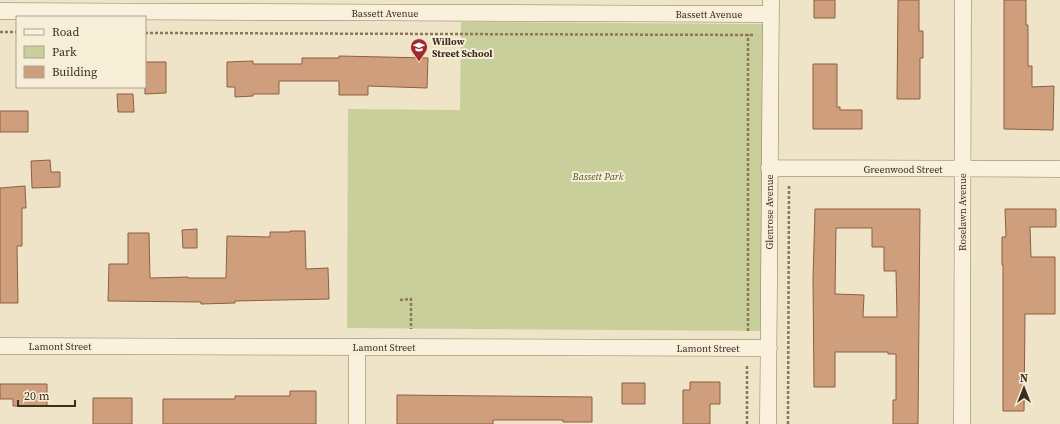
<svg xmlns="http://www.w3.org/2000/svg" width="1060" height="424" viewBox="0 0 1060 424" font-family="'Source Serif 4',serif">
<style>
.green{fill:#c9cf9b}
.building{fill:#cf9f7d;stroke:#8d5f41;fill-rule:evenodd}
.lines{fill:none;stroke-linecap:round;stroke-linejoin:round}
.minor-casing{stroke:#8d765c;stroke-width:17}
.path{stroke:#8d765c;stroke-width:2.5;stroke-dasharray:3 2;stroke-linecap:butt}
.minor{stroke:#faf1dc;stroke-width:16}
.labels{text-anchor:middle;stroke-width:4;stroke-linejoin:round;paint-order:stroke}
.street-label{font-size:10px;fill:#3d2e20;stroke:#f7eed8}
.poi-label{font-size:10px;font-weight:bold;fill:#3d2e20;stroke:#f7eed8;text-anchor:start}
.park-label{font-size:10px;font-style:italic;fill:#4d5a26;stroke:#f7eed8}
</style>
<rect width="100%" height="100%" fill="#f0e4c8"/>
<path class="green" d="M 461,22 L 763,24 L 762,331 L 347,328 L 348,109 L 460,110 Z"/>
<path class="building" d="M 814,0 L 835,0 L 835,18 L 814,18 Z
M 898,0 L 919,0 L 919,31 L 923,31 L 923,58 L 920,58 L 920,99 L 897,99 Z
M 1004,0 L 1026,0 L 1026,25 L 1028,25 L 1028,66 L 1032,66 L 1032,87 L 1054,86 L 1053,130 L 1004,129 Z
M 339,56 L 428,58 L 427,88 L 368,86 L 368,95 L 339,95 L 339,81 L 279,81 L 279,94 L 253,94 L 253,96 L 235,97 L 235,87 L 227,87 L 227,62 L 253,61 L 253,64 L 302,64 L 302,58 L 339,58 Z
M 145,62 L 166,62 L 166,93 L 145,94 Z
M 813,64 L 837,64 L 837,107 L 840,107 L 840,110 L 862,110 L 862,129 L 813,129 Z
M 117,94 L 133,94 L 134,112 L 118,112 Z
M 0,111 L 28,111 L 28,132 L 0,132 Z
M 50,160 L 51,172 L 60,172 L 60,187 L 32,188 L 31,161 Z
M 25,186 L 26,208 L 22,208 L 22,246 L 17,246 L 18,303 L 0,303 L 0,188 Z
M 815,209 L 920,209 L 918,424 L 893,424 L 893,400 L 896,400 L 896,354 L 888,354 L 888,352 L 835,352 L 835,387 L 814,387 L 813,279 ZM 836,228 L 872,228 L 872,247 L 884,247 L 884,271 L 896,271 L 897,317 L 863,317 L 864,295 L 835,294 Z
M 1005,209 L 1056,209 L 1056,227 L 1030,227 L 1031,257 L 1055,257 L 1055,314 L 1025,314 L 1024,411 L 1003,411 L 1003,265 L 1002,265 L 1002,237 L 1006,237 Z
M 197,229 L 197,248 L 183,248 L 182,230 Z
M 290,231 L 305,231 L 306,269 L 328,268 L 329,299 L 235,301 L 235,303 L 201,304 L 201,302 L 108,301 L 109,264 L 128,264 L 128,233 L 149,233 L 150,278 L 188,277 L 188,278 L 226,278 L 227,236 L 270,237 L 270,232 L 290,232 Z
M 690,382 L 720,382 L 720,404 L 710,404 L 710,424 L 683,424 L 683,390 L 690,390 Z
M 622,383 L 645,383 L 645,404 L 622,404 Z
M 0,384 L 47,384 L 47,406 L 13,406 L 13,399 L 0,399 Z
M 290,391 L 316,391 L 316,424 L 163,424 L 163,399 L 235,399 L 235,396 L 290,396 Z
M 397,395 L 592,397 L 592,422 L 563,422 L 563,420 L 493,420 L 493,424 L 397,424 Z
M 93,398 L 132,398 L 132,424 L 93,424 Z"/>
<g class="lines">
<g class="minor-casing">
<path id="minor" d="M 0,11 L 771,14
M 769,168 L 1060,169
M 0,346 L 769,348
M 357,347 L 357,424
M 768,424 L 771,0
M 962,424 L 963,0"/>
</g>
<path class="path" d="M 0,32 L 17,32
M 145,33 L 754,35
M 400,300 L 411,299 L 411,329
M 748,331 L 748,34
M 747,424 L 747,364
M 788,424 L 789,184"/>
<use href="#minor" class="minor"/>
</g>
<defs>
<g id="school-pin" transform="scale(0.9)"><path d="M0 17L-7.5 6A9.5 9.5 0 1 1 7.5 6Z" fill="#9e2a2b" stroke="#f7eed8"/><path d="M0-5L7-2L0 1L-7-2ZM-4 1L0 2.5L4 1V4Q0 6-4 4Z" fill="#fff"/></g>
</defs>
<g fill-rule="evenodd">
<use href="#school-pin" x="419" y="47"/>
</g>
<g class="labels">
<g class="street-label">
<text x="385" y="17">Bassett Avenue</text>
<text x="709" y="18">Bassett Avenue</text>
<text x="903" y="173">Greenwood Street</text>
<text transform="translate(769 212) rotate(-90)" y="4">Glenrose Avenue</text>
<text transform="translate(962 212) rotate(-90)" y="4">Roselawn Avenue</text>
<text x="60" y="350">Lamont Street</text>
<text x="384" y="351">Lamont Street</text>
<text x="708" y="352">Lamont Street</text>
</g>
<g class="poi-label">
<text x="432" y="45">Willow<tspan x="432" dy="12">Street School</tspan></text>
</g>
<g class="park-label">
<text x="598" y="180">Bassett Park</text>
</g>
</g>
<rect x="16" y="16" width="130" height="72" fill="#f7eed8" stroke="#ada18e"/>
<rect x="24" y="29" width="20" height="6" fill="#faf1dc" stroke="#ada18e"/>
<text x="52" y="36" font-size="12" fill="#3d2e20">Road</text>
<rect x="24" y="46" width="20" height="12" fill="#c9cf9b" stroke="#ada18e"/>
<text x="52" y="56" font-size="12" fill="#3d2e20">Park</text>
<rect x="24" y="66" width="20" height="12" fill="#cf9f7d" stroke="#ada18e"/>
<text x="52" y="76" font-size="12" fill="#3d2e20">Building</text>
<g transform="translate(1024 388)" stroke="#f7eed8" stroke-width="3" paint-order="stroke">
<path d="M0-3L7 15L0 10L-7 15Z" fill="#3d2e20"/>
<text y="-6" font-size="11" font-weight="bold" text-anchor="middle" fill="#3d2e20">N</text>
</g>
<path d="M18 400v6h57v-6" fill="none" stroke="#3d2e20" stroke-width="2"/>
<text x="24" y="400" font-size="12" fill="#3d2e20" stroke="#f7eed8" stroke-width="3" paint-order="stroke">20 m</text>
</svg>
